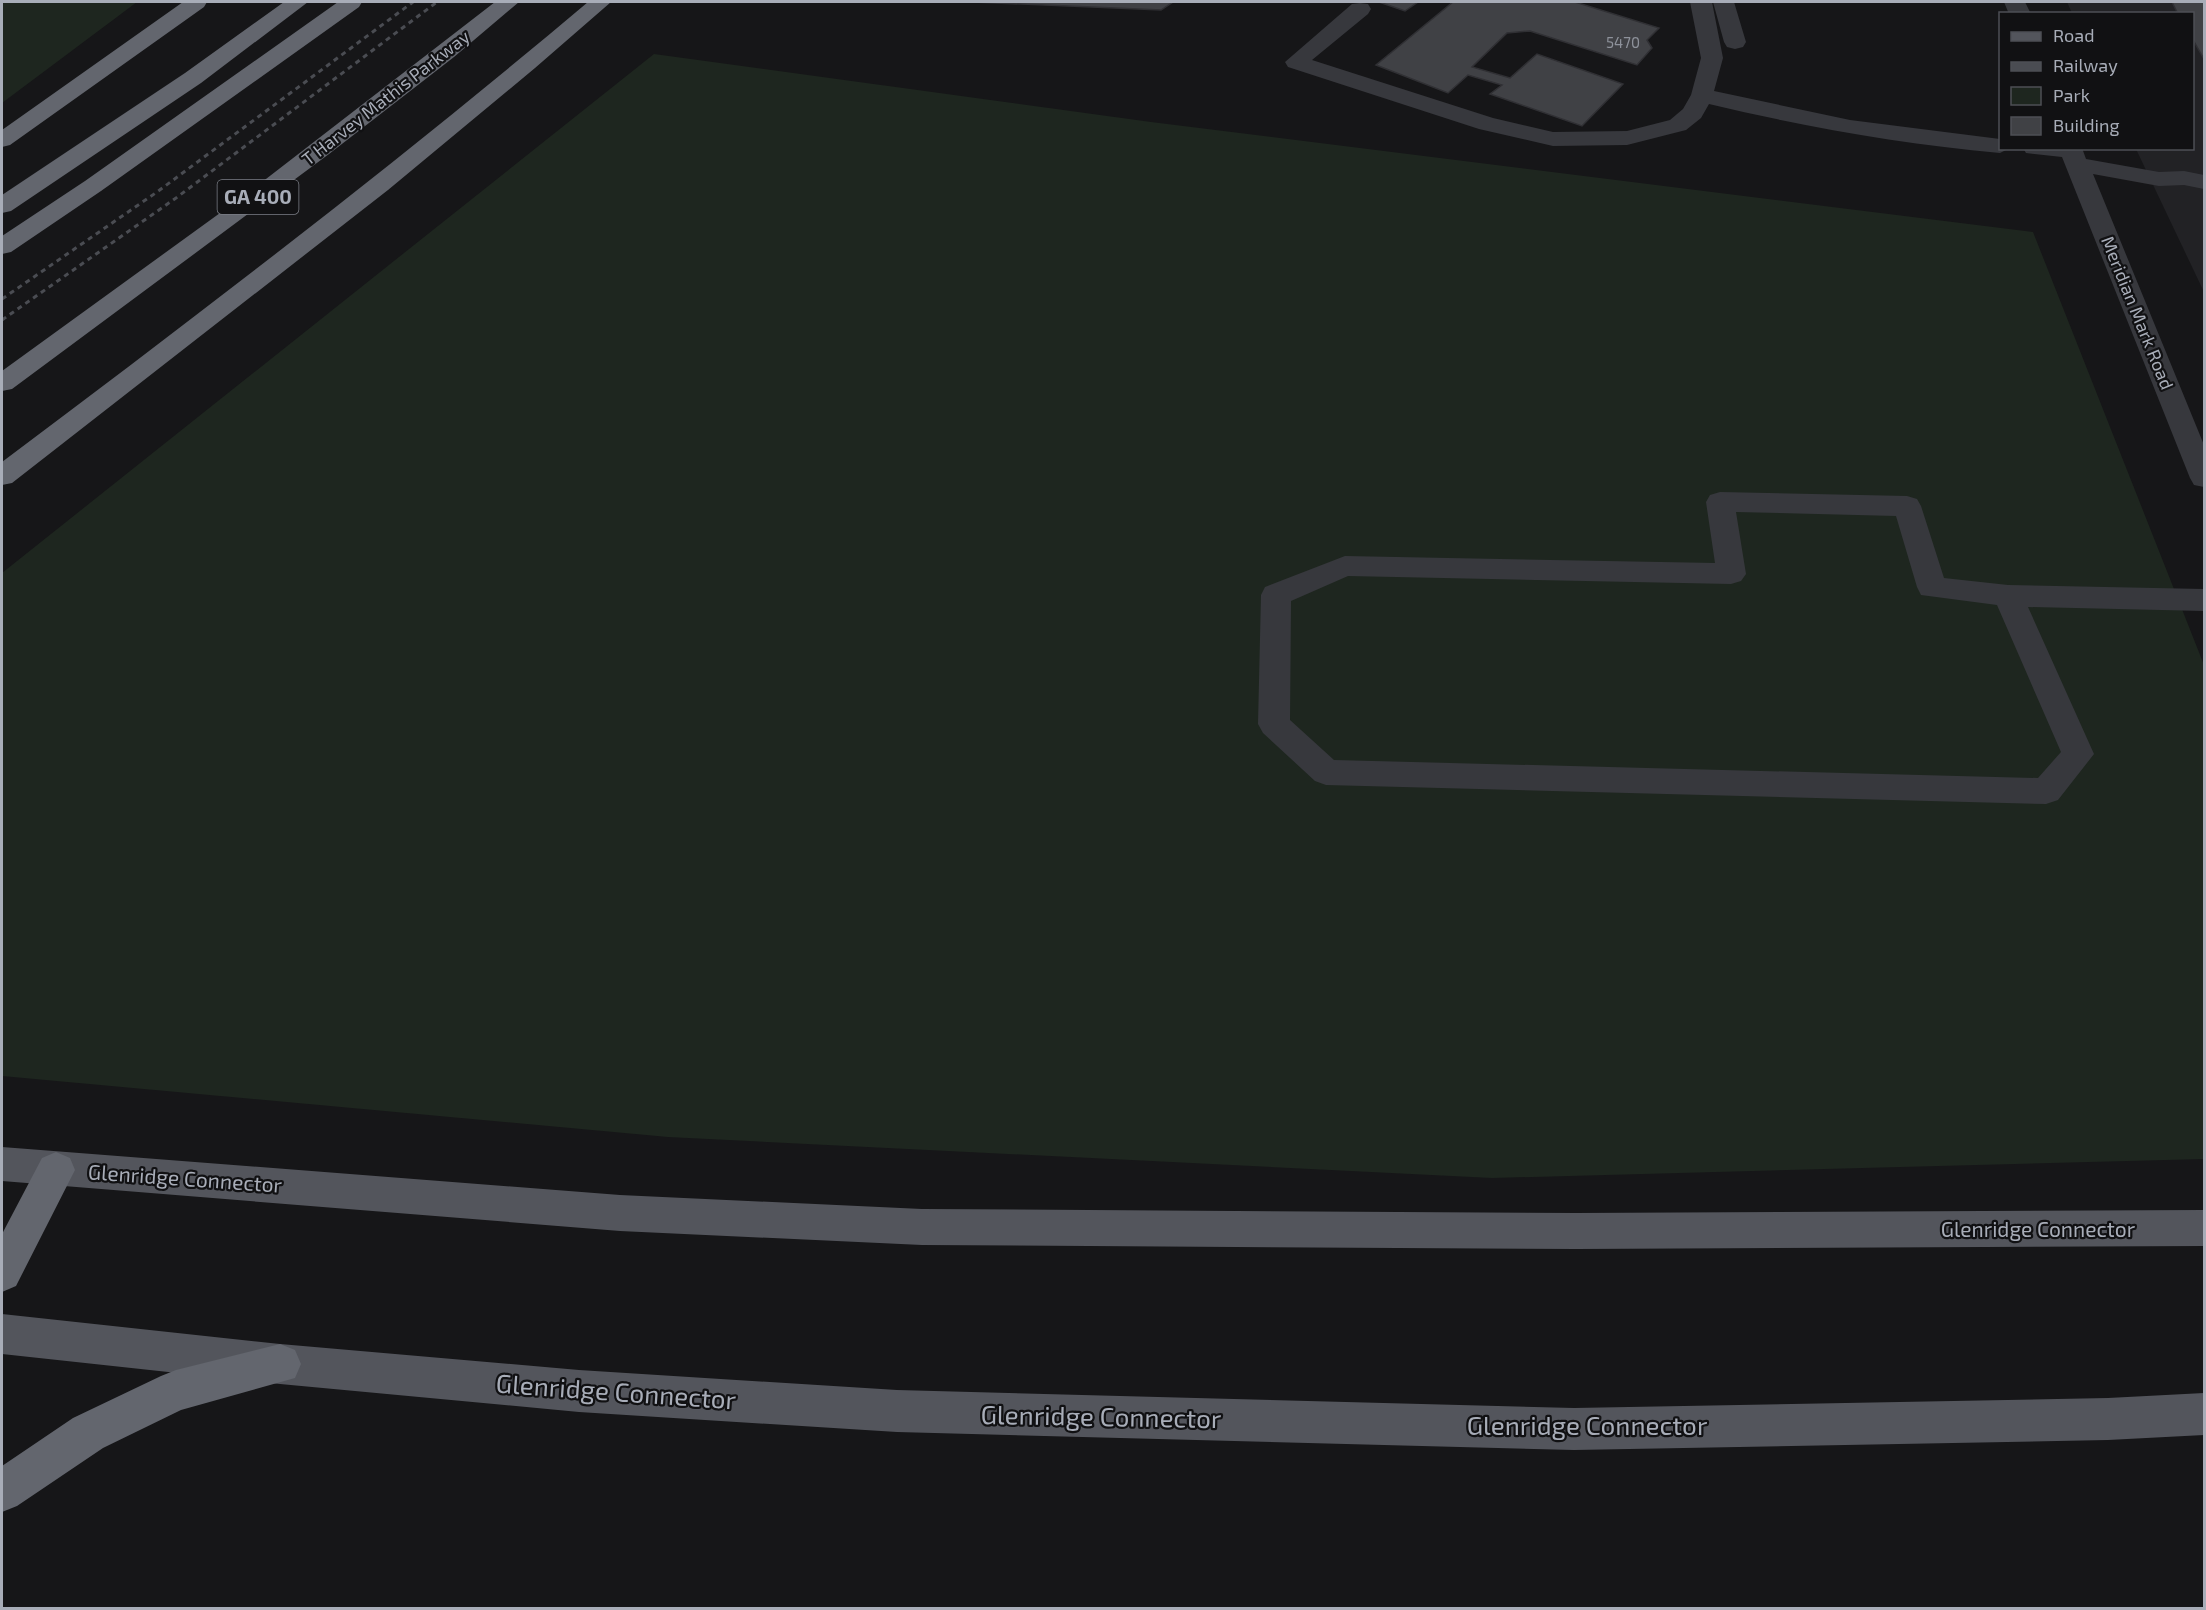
<svg xmlns="http://www.w3.org/2000/svg" width="2206" height="1610" viewBox="0 0 2206 1610" font-family="'Exo 2',sans-serif">
<style>
.built{fill:#222225}
.green{fill:#1e261f}
.building{fill:#404145;stroke:#303034;stroke-width:1.5}
.lines{fill:none;stroke-linecap:round;stroke-linejoin:round}
.minor{fill:#37383d;fill-rule:evenodd}
.major{fill:#53555c;fill-rule:evenodd}
.highway{fill:#63666e;fill-rule:evenodd}
.rail{stroke:#4a4c52;stroke-width:3;stroke-dasharray:5 4.5;stroke-linecap:butt}
.labels{text-anchor:middle;stroke-width:4.5;stroke-linejoin:round;paint-order:stroke}
.far-number-label{font-size:15px;fill:#8e929b}
.far-street-label{font-size:18px;fill:#a8adb8;stroke:#111113}
.shield{fill:#111113;stroke:#7b7e86;stroke-width:1.5}
.shield-label{font-size:20px;font-weight:bold;fill:#a8adb8}
.street-label{font-size:21px;fill:#a8adb8;stroke:#111113}
.near-street-label{font-size:26px;fill:#a8adb8;stroke:#111113}
</style>
<rect width="100%" height="100%" fill="#161618"/>
<path class="built" d="M 2067,2 L 2204,2 L 2204,292 L 2136,149 L 2192,148 L 2192,14 L 2072,13 Z"/>
<path class="green" d="M 2,2 L 137,2 L 2,103 Z
M 654,54 L 1151,122 L 2033,232 L 2204,665 L 2204,1159 L 1492,1178 L 668,1137 L 2,1076 L 2,573 Z"/>
<path class="building" d="M 972,2 L 1173,2 L 1161,10 Z
M 1379,2 L 1418,2 L 1405,11 Z
M 1453,2 L 1575,2 L 1659,28 L 1647,40 L 1652,48 L 1637,65 L 1530,31 L 1507,33 L 1472,67 L 1510,78 L 1537,54 L 1623,84 L 1582,126 L 1490,94 L 1502,85 L 1468,75 L 1448,93 L 1376,65 Z
M 2172,2 L 2204,2 L 2204,59 L 2192,38 L 2192,14 L 2178,14 Z"/>
<g class="lines">
<path class="minor" d="M 1690,2 L 1712,2 L 1723,58 L 1714,91 L 1850,120 L 2000,139 L 2000,148 L 2010,148 L 2000,153 C 1902,144 1805,127 1709,104 L 1701,118 L 1686,130 L 1627,145 L 1553,146 L 1479,129 L 1288,67 L 1285,62 L 1352,4 L 1360,3 L 1368,4 L 1371,9 L 1368,14 L 1312,60 L 1493,118 L 1553,132 L 1627,131 L 1670,120 L 1683,109 L 1691,95 L 1701,58 Z
M 1713,2 L 1734,2 L 1746,42 L 1743,47 L 1735,49 L 1727,47 L 1724,42 Z
M 2004,2 L 2025,2 L 2031,14 L 2009,14 Z
M 2023,148 L 2082,148 L 2086,159 L 2159,172 L 2184,171 L 2204,175 L 2204,189 L 2184,185 L 2159,186 L 2093,174 L 2204,445 L 2204,487 L 2194,485 L 2190,478 L 2062,157 L 2026,153 Z
M 1720,492 L 1907,496 L 1917,499 L 1921,506 L 1944,578 L 2008,585 L 2204,589 L 2204,611 L 2028,607 L 2094,754 L 2058,800 L 2046,804 L 1326,785 L 1315,781 L 1263,733 L 1258,724 L 1261,595 L 1265,587 L 1345,556 L 1715,563 L 1706,502 L 1710,495 ZM 1736,512 L 1896,516 L 1917,587 L 1921,595 L 1997,605 L 2061,752 L 2038,778 L 1334,760 L 1290,720 L 1291,601 L 1348,576 L 1731,584 L 1741,581 L 1746,574 Z"/>
<path class="major" d="M 2,1147 L 620,1195 L 922,1209 L 1576,1213 L 2204,1210 L 2204,1246 L 1576,1249 L 922,1245 L 620,1231 L 2,1181 Z
M 2,1314 L 280,1344 L 579,1370 L 897,1390 L 1574,1408 L 2108,1398 L 2204,1393 L 2204,1435 L 2108,1440 L 1574,1450 L 897,1432 L 579,1412 L 280,1384 L 2,1354 Z"/>
<path class="highway" d="M 183,2 L 207,2 L 204,7 L 10,145 L 2,147 L 2,130 Z
M 284,2 L 308,2 L 201,83 L 11,211 L 2,213 L 2,195 L 185,73 Z
M 338,2 L 362,2 L 359,7 L 101,191 L 11,252 L 2,254 L 2,236 L 85,181 Z
M 495,2 L 519,2 L 454,57 L 329,154 L 12,389 L 2,391 L 2,371 L 249,192 Z
M 588,2 L 611,2 L 535,68 L 388,190 L 12,483 L 2,485 L 2,462 C 201,313 398,162 588,2 Z
M 56,1152 L 70,1158 L 75,1170 L 16,1286 L 2,1292 L 2,1234 L 42,1158 Z
M 280,1344 L 295,1350 L 301,1364 L 295,1378 L 181,1410 L 103,1448 L 17,1506 L 2,1512 L 2,1466 L 73,1418 L 161,1376 L 176,1370 Z"/>
<path class="rail" d="M 2,299 L 157,192 L 413,2
M 2,320 L 176,198 L 437,2"/>
</g>
<g class="labels">
<g class="far-number-label">
<text x="1623" y="48">5470</text>
</g>
<g class="far-street-label">
<text transform="translate(386 98) rotate(-38)" y="6">T Harvey Mathis Parkway</text>
<text transform="translate(2137 313) rotate(68)" y="6">Meridian Mark Road</text>
</g>
<rect class="shield" x="217.5" y="180" width="81" height="34" rx="4.5"/>
<g class="shield-label">
<text x="258" y="204">GA 400</text>
</g>
<g class="street-label">
<text transform="translate(185 1179) rotate(4)" y="7">Glenridge Connector</text>
<text x="2038" y="1237">Glenridge Connector</text>
</g>
<g class="near-street-label">
<text transform="translate(616 1392) rotate(4)" y="9">Glenridge Connector</text>
<text transform="translate(1101 1417) rotate(1)" y="9">Glenridge Connector</text>
<text x="1587" y="1435">Glenridge Connector</text>
</g>
</g>
<rect width="2206" height="1610" fill="none" stroke="#a8adb8" stroke-width="6"/>
<rect x="1999" y="12" width="195" height="138" fill="#111113" stroke="#4d4f55" stroke-width="1.5"/>
<rect x="2011" y="32" width="30" height="9" fill="#53555c" stroke="#4d4f55" stroke-width="1.5"/>
<text x="2053" y="42" font-size="18" fill="#a8adb8">Road</text>
<rect x="2011" y="62" width="30" height="9" fill="#4a4c52" stroke="#4d4f55" stroke-width="1.5"/>
<text x="2053" y="72" font-size="18" fill="#a8adb8">Railway</text>
<rect x="2011" y="87" width="30" height="18" fill="#1e261f" stroke="#4d4f55" stroke-width="1.5"/>
<text x="2053" y="102" font-size="18" fill="#a8adb8">Park</text>
<rect x="2011" y="117" width="30" height="18" fill="#404145" stroke="#4d4f55" stroke-width="1.5"/>
<text x="2053" y="132" font-size="18" fill="#a8adb8">Building</text>
</svg>
